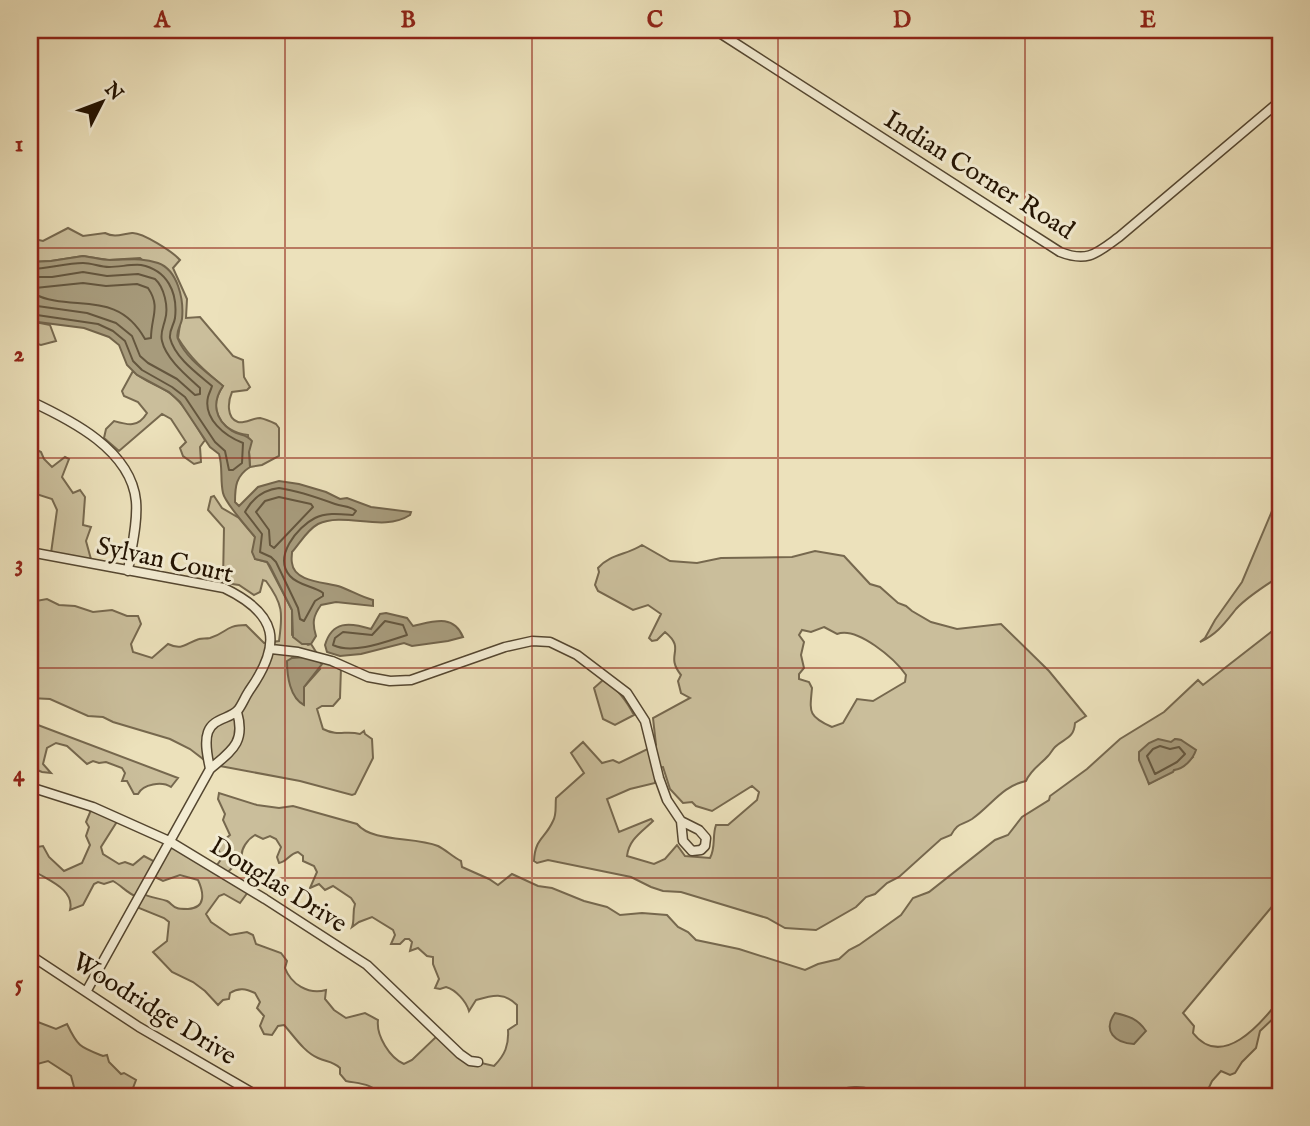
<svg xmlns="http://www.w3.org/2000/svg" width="1310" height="1126" viewBox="0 0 1310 1126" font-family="'IM FELL English',serif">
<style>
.green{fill:#cabe9b;stroke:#76684e;stroke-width:2;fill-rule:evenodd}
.water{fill:#a79b7c;stroke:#72644b;stroke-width:2}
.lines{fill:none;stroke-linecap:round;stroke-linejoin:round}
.shore{stroke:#64563e;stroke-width:2}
.minor-casing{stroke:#544630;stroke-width:11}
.minor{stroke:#f3ecd3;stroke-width:8}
.grid{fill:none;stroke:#8f2418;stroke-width:2;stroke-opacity:0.55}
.labels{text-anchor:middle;stroke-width:6;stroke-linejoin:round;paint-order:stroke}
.street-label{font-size:26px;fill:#221201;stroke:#f3ecd3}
.neatline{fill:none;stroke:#8f2418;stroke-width:2.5}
.grid-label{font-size:23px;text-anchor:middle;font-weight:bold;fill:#8f2418}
</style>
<rect width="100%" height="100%" fill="#ece1bb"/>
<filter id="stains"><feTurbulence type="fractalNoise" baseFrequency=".00286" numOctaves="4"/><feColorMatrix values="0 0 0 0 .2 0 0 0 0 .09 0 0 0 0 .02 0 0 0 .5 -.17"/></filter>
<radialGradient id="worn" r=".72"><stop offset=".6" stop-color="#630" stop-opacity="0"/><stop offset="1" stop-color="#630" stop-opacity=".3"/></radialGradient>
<path class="green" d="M 68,228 L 83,236 L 105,233 C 115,238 122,234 132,233 C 142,232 173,252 180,260 L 173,268 L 187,299 L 186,318 L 200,317 L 233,356 L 243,360 L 244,377 L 250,387 L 247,390 L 232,392 C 228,401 226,418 238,422 C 244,424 253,418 260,418 C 265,419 272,422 276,424 L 279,428 L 279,456 L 262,465 L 250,467 L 248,435 C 220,431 207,409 223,386 C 205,371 190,358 178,338 L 182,311 L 179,291 L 140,258 L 108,260 L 83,256 L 51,261 L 30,262 L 30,238 L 43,241 Z
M 30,321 L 50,325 L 56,341 L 41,345 L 30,342 Z
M 133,371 C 144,382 159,385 171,394 C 186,406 195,424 205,440 L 200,447 L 201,462 L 194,464 L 183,456 L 180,448 L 186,442 L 171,419 L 162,414 L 119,451 L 104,438 L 106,429 L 114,421 C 128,425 138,428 147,413 L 138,402 L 124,396 L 122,391 Z
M 35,449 L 41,452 L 44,459 L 52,467 L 65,457 L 69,459 L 62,477 L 73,493 L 80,490 L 85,497 L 83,525 L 91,527 L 86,541 L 92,563 L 51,553 L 57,510 L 52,499 L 30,492 L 30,459 Z
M 1280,492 L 1280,576 C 1265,586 1248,596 1236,609 C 1224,624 1217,634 1200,642 L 1205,638 L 1215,620 L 1242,582 Z
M 214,496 L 222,508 L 239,518 L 255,537 L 255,559 L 267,562 L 292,610 L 292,635 L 308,645 L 311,644 L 318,655 L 341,667 L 340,698 L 333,706 L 322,706 L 317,709 L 323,729 C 339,737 345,730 360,734 L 364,731 L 365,734 L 372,739 L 373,758 L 355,794 L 352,795 L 300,781 L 220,766 L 207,762 L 190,749 L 170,739 L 113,722 L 103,717 L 88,716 L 50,699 L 30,698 L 30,602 L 47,599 L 59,605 L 75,606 L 93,612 L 112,610 L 127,616 L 138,616 L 141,624 L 131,644 L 133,652 L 152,658 L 168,644 C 183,651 186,643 199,639 C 202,638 206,639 210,638 C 227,633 225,625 246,625 L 264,643 L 279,641 C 283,613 283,604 266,581 L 263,580 L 260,592 L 254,595 L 239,585 L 225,583 L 223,581 L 224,528 L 208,510 L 211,497 ZM 306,657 L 320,669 L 304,687 L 302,697 L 292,658 Z
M 642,545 L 670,561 L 697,563 L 721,558 L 792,557 L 815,551 L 844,556 L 870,584 L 880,587 L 898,603 L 906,606 L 912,611 L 931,622 L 957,629 L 1001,624 L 1049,671 L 1086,716 L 1075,723 C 1074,739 1064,738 1055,747 C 1052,750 1051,753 1048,756 C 1040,765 1031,769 1026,781 C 1002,786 991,806 972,819 C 961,826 958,822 951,835 L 941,839 L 899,877 L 887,883 L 875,894 L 866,897 L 856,907 L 816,930 L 785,928 L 767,918 L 681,892 L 663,891 L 651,887 L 631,877 L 548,860 L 537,863 L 534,861 C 535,838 545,839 553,821 C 557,814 555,806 556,798 L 584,773 L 571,753 L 583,742 L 602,763 L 613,760 L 619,763 L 656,745 L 653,718 L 690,698 L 681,693 L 678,681 L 681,675 C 664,654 687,650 665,632 L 657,640 L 652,641 L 649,638 L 661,614 L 648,605 L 633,610 L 598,591 L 595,585 L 599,572 L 598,568 C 610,554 627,555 642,545 ZM 824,627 L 837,634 C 857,626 895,659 906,675 L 905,682 L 873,701 L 857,699 L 843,723 L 832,727 C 807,716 810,711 812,688 L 809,682 L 799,679 L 799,674 L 804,668 L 801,655 L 804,642 L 799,635 L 802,630 L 811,632 ZM 663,767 L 670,789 L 683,803 L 692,802 L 696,806 L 712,811 L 752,786 L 759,792 L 757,800 L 728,825 L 716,825 C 712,836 716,847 710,858 L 685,856 L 677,845 L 665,859 L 654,864 L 627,856 C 629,839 642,832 653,821 L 651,819 L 619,832 L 607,799 L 630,789 L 655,783 L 656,768 Z
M 1280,625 L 1280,897 L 1183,1013 L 1194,1026 L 1193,1033 C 1222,1070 1261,1024 1280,999 L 1280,1016 L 1277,1015 L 1260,1031 L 1256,1048 L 1242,1062 L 1235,1073 L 1230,1075 L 1221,1071 L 1212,1081 L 1205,1096 L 880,1096 C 866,1081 843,1088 826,1093 L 827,1096 L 382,1096 C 371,1083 361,1084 346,1081 L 340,1074 L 340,1068 C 333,1061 327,1062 318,1058 C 304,1052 294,1036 284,1025 L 278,1026 L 272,1035 L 264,1034 L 260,1026 L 264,1016 L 257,1008 L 260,1002 L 255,993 C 246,989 239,987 230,993 L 229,999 L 223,1000 L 218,1005 L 205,991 L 193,982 L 172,972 L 153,952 L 167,941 L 169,922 L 164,918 L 134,906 L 137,897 C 127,893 122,886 113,881 L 104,884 L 98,882 L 94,884 L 83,905 L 70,910 C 75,889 47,880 34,871 L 30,872 L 30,848 L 43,846 L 49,857 L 64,871 L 82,863 L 90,845 L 86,836 L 89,827 L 86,822 L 91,810 L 118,820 L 101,847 L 103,854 L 119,864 L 125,862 L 133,865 L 144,856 L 155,862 L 168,842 L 214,869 L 222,858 L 217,846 L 230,835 L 223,820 L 225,814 L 218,799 L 219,793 L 257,805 L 279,808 L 293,806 L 357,824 C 373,843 414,836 438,846 C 446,850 453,857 461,861 L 462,867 L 489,879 L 498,885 L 512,874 L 538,886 L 552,888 L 584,901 L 607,907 L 620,915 L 642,913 L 667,915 L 678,927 L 688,932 L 696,940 L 739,949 L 805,970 L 818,964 L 839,959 L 849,950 L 859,945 L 901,915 L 913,898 L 929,892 L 995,840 L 1008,835 L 1022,817 L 1049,800 L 1050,796 L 1087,769 L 1120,739 L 1164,712 L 1198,680 L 1203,685 ZM 1175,739 L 1181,740 L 1193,757 C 1180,769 1164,775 1149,784 L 1144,766 ZM 255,835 L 263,839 L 270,836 L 276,839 L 281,847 L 277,857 L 279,863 C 287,862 289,854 298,852 L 303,856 L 303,861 L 314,866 L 317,872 L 310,888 L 319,884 L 325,890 L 333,886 L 351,898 L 355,904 C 352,913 355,919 352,927 L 359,922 L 372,917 L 393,930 L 395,935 L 391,944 L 400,944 L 405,939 L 409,939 L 412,942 L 410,951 L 418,948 L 427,956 L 433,957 L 433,964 L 439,979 L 435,988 L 440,989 L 446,987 C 456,990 466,1001 469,1011 L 476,1000 C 493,995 504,992 517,1005 L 517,1024 L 508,1030 C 509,1045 505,1055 494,1066 L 464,1059 L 438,1035 L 412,1060 L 404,1064 C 390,1058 376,1036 378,1020 L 365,1013 L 346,1018 L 334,1010 L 325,999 L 326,990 C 308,995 291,984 285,968 L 287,961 L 281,953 L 256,944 L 253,935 L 247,932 L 230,935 L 211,922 L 206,914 L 219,896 L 224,894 L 240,903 L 248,892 L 225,875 L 242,858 C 240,849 248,839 255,835 ZM 151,875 L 163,881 L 180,875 L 198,880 C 204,893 206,908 188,909 C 185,909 179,909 177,908 C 173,907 171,903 167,901 C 159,898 150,898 141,893 Z
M 603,680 C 618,689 626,700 634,715 L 615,725 L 603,719 L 594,688 Z
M 30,722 L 178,778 L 171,787 C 162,781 143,784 138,794 L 134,794 L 127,781 L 122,781 L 125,773 L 122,768 L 106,762 L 99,763 L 93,761 L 87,764 L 67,746 L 56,743 L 47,748 L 43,764 L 51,773 L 42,772 L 30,767 Z
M 30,1019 L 56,1029 L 67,1024 C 78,1047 80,1047 103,1056 L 107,1055 L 109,1062 L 121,1074 L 124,1073 L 136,1080 L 130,1096 L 69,1096 L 74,1087 L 71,1076 L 48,1061 L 37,1064 L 30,1074 Z"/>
<path class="water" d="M 83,256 C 92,257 101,260 110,260 C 127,260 141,257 158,263 C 178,270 184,300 182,319 C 181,326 175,332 178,339 C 186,359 208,373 223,386 C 212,402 214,419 232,431 C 240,436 246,433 252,441 L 249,452 L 250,467 C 236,476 235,486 235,502 L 239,506 L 258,487 L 279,481 L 299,484 L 326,492 L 340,499 L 347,498 L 371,507 L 411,512 L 410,515 C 382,533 345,511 318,524 C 307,530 300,543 292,552 C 292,556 291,559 292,563 C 294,583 328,582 341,587 C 352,591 361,597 373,600 L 373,606 L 336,602 L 321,605 C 313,616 312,623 316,636 L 311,644 L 302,644 L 293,637 L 292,610 L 270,566 L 267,562 L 255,559 L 252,552 L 255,537 C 247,527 225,503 223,493 C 220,480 223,467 219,454 L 210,447 L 180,402 L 169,392 L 137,375 L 127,365 L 119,345 L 109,337 L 84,328 L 30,321 L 30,262 L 51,261 Z
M 386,613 L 407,618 L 413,626 C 432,622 453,613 463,637 L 448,641 L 412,646 L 404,643 L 361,654 L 340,656 L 327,652 L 325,645 C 332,621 349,622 371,629 L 380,614 Z
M 306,657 L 318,660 L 322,664 L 304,687 L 304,705 C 290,698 287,676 287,661 L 292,658 Z
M 1158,739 L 1171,742 L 1175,739 L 1181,740 L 1196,750 C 1193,759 1184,769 1174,770 L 1173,772 L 1149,784 L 1139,760 L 1139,752 L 1149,743 Z
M 1115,1013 C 1129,1016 1138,1019 1146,1031 L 1134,1044 C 1115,1043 1102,1031 1115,1013 Z"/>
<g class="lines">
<path class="shore" d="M 30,269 C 48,269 65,263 83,263 C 92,263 100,267 109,267 C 120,267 131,264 141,265 C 167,270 178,292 175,318 C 174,325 169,330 170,338 C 175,358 198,374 212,386 C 211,390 209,393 208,397 C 203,419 225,436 243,443 L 242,463 L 233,470 L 229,470 L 225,451 L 215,442 L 185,397 L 172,387 L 142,370 L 133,361 L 125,341 L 113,331 L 98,324 L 30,314
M 30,277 L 52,277 L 83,272 L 107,276 L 138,274 L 155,279 C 164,287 169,307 165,320 C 163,328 160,333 162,341 C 166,359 187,376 200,388 L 200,394 L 195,395 L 177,379 L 148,363 L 140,356 L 132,336 L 116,323 L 87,313 L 30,305
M 30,288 L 32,290 L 35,288 L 83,283 L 106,286 L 137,284 L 148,288 C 161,307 151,317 151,338 L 145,339 C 116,287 71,314 32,293 L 30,295
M 279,488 C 299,491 316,497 335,504 C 343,507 349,505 356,511 L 353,515 C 341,514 326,512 315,518 C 297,527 273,557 290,576 C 299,586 314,586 323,593 L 323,596 L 315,601 L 304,621 L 300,619 L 298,608 L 276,562 L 271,557 L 260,552 L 262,534 L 245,512 C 252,499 262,490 279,488 Z
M 279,497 L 311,504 L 313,507 L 274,548 L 270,545 L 269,530 L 256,512 L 265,501 Z
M 385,621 L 403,625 L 407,635 C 388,641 353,655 333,645 L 335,638 L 343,632 L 372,635 Z
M 1160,746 L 1170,749 L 1179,747 L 1185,754 L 1177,762 L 1155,774 L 1147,756 L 1153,749 Z"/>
<g class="minor-casing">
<path id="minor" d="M 715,30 L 1060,252 C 1088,263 1097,253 1119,237 L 1280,101
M 30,401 C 71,420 131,450 136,501 C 138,524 131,549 128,571
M 30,552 L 224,588 C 278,614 283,643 249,691 C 245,697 242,705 238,710 C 230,719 213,718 208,732 C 204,743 208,758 210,769
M 271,649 L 298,652 L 332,661 L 368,677 L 390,681 L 411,680 L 505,647 L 532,641 L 550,642 L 577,655 L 627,693 L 645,721 L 659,778 L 667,800 L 681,821 L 683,841 L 692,851 L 701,850 L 705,846 L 706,838 L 699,830 L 681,821
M 30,787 L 93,807 L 169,841 L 265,899 L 367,965 L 460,1054 L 470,1061 L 478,1062
M 30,955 L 139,1027 L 258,1096
M 86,992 L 210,769 C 231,751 246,743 237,712"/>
</g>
<use href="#minor" class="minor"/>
</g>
<path class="grid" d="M 285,30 L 285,1096M 532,30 L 532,1096M 778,30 L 778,1096M 1025,30 L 1025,1096M 30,248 L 1280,248M 30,458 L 1280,458M 30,668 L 1280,668M 30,878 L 1280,878"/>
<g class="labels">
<g class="street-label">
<text transform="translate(980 174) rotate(32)" y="9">Indian Corner Road</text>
<text transform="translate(165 559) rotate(12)" y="9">Sylvan Court</text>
<text transform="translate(279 884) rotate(32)" y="9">Douglas Drive</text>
<text transform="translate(155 1008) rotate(32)" y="9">Woodridge Drive</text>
</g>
</g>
<rect width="1310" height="1126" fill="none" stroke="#ece1bb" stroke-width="77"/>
<g transform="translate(102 102) rotate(48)" stroke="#f3ecd3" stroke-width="5" paint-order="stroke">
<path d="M0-5L12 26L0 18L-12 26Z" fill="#221201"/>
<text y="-10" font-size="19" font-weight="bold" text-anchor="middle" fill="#221201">N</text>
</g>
<rect x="38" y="38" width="1234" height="1050" class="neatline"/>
<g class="grid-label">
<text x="162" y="27">A</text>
<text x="408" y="27">B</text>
<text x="655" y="27">C</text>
<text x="902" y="27">D</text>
<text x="1148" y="27">E</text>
<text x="19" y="151">1</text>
<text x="19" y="361">2</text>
<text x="19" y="571">3</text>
<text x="19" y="781">4</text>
<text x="19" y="991">5</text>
</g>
<rect width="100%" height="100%" filter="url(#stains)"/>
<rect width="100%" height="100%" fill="url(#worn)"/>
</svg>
